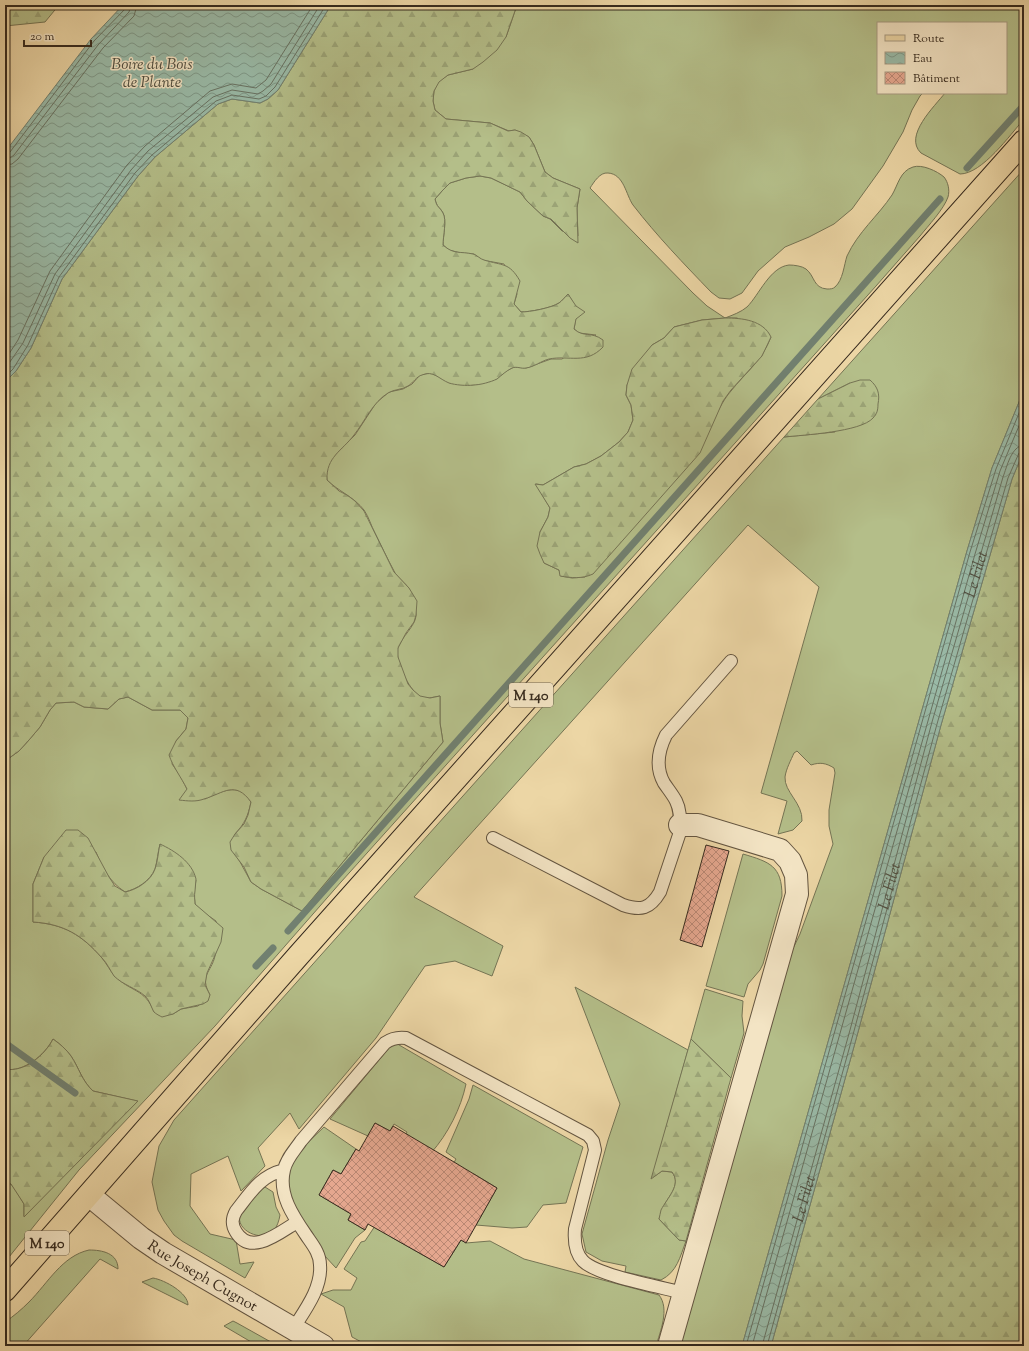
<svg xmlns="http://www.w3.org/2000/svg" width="1029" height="1351" viewBox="0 0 1029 1351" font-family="'Sorts Mill Goudy',serif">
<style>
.grass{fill:#b4be89;stroke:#757454;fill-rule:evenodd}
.forest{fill:url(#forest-firs);stroke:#757454}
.water{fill:url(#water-waves);stroke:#718070}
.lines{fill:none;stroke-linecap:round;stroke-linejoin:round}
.shore{stroke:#687262;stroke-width:1}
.stream{stroke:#718070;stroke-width:7}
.building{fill:url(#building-cross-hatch);stroke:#362a1e}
.lane-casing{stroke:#645540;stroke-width:14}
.street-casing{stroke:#645540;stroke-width:24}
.primary-casing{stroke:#362a1e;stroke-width:24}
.lane{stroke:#f3e4c4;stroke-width:12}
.street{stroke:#f3e4c4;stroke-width:22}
.primary{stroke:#ecd6a5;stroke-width:22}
.labels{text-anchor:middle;stroke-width:3;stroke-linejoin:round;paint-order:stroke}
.shield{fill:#f3e4c4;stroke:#6f6250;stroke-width:1}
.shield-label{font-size:14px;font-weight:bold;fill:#362a1e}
.street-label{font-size:15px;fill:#362a1e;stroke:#f3e4c4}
.water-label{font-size:16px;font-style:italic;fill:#4f4e40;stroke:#f3e4c4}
</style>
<defs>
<pattern id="forest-firs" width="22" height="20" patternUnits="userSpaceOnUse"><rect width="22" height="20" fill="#b4be89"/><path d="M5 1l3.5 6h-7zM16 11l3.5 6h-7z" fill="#9ba376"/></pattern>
<pattern id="water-waves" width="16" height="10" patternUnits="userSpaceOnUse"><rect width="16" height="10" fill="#99b9a6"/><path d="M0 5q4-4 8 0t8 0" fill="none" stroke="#7e9787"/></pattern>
<pattern id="building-cross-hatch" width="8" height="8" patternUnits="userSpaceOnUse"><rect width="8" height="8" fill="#e5a78f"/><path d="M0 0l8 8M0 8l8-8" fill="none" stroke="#ba8874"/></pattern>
</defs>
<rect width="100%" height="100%" fill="#ecd6a5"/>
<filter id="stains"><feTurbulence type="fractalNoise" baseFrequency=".005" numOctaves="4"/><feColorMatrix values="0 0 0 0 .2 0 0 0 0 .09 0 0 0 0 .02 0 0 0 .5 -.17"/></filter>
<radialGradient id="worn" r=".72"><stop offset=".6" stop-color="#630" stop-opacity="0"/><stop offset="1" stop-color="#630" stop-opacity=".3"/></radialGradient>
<path class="grass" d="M 517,5 L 1024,5 L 1024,119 C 1010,135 982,174 960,174 L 921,153 C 903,136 935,106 945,93 L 1006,93 L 1006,23 L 878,23 L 878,93 L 923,93 L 920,96 L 912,110 L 903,132 L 883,166 L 852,209 L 834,224 L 809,237 L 785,247 L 758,271 L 742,293 L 730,299 L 719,298 L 711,292 C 684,264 657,236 633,205 C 626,195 624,174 608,173 C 600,172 594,182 590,188 L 693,293 L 707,306 L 725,318 C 733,315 741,312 747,307 C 759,295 770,267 789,265 C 794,265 802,266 806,269 C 815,276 813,288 827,289 C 830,289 833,289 835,287 C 843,280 844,265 847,256 C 858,232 878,216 892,195 C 898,185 900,171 913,167 C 922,164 937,171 944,177 C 948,182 950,190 948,197 C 944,209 928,226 920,236 C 905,253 891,269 876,286 L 341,882 L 215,1026 L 79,1170 L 5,1262 L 5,1182 L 11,1184 L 17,1192 L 24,1204 L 24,1216 L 137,1101 L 93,1091 C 82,1081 79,1068 71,1056 C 66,1049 60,1044 53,1039 C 45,1055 23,1073 5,1069 L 5,761 L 19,751 L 29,740 L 40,727 L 50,710 L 56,703 L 74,702 L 84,707 L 108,709 L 119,699 L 128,697 L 152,710 L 180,710 L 188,718 L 186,729 L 176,741 L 172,764 L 180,775 L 187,789 L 205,799 C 216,794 233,784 245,794 C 247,796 249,799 251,802 C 248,816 245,823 235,834 L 239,860 L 251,882 L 261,889 L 302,911 L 443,742 L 440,723 L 440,696 C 433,697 426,700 419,696 C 409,689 394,660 398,647 C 402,637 415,626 416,616 C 417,611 411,593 409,589 C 406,583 397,578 394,571 C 387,558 381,545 375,533 C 371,526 369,517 364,510 C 354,497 338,491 327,480 L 326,471 L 331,459 L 355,435 L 376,403 L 389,392 L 403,389 L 412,384 L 420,375 L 430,373 L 441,377 L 450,383 L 472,385 L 478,384 L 496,379 L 506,371 L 514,367 L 526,368 L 551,359 L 562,359 L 596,335 L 579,333 L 574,329 C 577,313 577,308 568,294 C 565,297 562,301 559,303 C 552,308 529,312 521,312 L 514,304 L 517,294 L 504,264 L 482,260 L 474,254 L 461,253 L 449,250 L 443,245 C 443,236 447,220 443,213 C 440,207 437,208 435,199 L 442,191 L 450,183 L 466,178 L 480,176 L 491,178 L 520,192 L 527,201 L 543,216 L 550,219 L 562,231 L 578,236 L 577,208 L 580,189 L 553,178 L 545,172 L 534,145 L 529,137 L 515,130 L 509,131 L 490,123 L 446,119 L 435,110 L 433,101 L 434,91 L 438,82 L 448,75 L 473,69 L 506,37 ZM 725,318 L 737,318 L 771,337 C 762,361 746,372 731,391 C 722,401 717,414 711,426 L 585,577 L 572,578 L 561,576 L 559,570 L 544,563 L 540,532 L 548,517 L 550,508 L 536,484 L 543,485 L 574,467 L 586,464 L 601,456 L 619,442 L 628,432 L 633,420 L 631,405 L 626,395 L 627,385 L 652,345 L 664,338 L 674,327 L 702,320 ZM 160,844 L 196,880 L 194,893 L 195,904 L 203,912 L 216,921 C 216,931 218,947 215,956 C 211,973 199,975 210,995 L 198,1006 L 181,1009 L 173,1014 L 154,1012 C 145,988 130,992 115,976 C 110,971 107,964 102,958 C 82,935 64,924 33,922 L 33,884 L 44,857 L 96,852 C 102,868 110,882 125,892 C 137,889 150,881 155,869 C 157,862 158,852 160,844 Z
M 1024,169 L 1024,390 L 992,468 L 967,551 L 742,1346 L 679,1346 L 788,959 L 800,934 L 833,844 L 829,826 L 829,810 L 835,773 L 834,768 C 826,763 820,762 811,765 L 797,751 L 794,753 C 791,760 786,769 785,777 C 784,792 803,803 802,821 L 793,830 L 778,834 L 787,801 L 761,793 L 819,587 L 748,525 L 414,897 L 503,946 L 492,976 L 455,961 L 425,966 L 376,1038 L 299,1129 L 290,1113 L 258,1148 L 265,1166 L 241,1191 L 228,1156 L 191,1174 L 190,1206 L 210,1234 L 236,1240 L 240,1264 L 254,1262 L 245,1278 L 182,1241 L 174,1235 L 164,1221 L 158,1210 L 152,1182 L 159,1146 L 174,1120 L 386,882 L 784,437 L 835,432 L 850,383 L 818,399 Z
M 743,854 C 770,862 782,866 782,896 L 763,964 L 760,970 L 748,984 L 744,997 L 706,986 Z
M 575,987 L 688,1050 L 652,1178 L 662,1171 L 672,1172 C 681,1184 670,1194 665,1204 C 663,1209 661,1214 659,1219 L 679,1240 L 686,1241 C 680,1257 677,1272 661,1280 L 625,1272 L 626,1266 L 602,1261 L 586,1252 L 582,1234 L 608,1140 L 620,1104 Z
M 705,989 L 743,1001 L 742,1016 L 744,1033 L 731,1078 L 691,1039 Z
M 394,1042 L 466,1084 C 461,1108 448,1134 431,1153 L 406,1134 L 407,1132 L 394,1124 L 390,1131 L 375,1123 L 368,1136 L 330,1119 Z
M 473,1085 L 583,1147 L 566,1203 L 543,1205 L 527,1227 L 512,1228 L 476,1225 L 497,1188 L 474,1174 L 448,1173 L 456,1159 L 446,1152 L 469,1099 Z
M 324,1127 L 356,1149 L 341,1174 L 333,1170 L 319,1195 L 351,1214 L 348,1220 L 365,1230 L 355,1238 L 336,1268 L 323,1254 L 289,1199 L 287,1174 L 291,1163 L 300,1150 Z
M 265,1187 L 273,1192 L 276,1207 L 280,1215 C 279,1221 277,1227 273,1232 C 262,1242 235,1231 240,1214 C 242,1211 245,1207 247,1204 C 253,1196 255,1192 265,1187 Z
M 381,1217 L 391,1237 L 444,1267 L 461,1240 L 466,1243 L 490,1241 L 524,1259 L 659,1295 C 670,1309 660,1332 656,1346 L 369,1346 L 352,1337 L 344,1307 L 321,1294 L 333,1290 L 351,1290 L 357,1278 L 344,1269 L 361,1242 L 365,1241 Z
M 89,1250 C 102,1250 118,1253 118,1269 L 100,1259 L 23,1346 L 5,1346 L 5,1322 C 14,1316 22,1309 29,1302 C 48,1283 62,1256 89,1250 Z
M 153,1278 C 165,1280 188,1293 188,1305 L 142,1282 Z
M 233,1321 L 237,1323 L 278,1346 L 258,1346 L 224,1326 Z"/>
<path class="forest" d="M 5,5 L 59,5 L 45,22 L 5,26 Z
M 331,5 L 517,5 L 506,37 L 497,50 L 483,62 L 473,69 L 448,75 L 439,82 L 434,91 L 433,101 L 435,110 L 446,119 L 490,123 L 508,131 L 515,130 L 521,132 L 529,137 L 534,145 L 545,172 L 553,178 L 580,189 L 577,208 L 578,243 L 570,238 L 551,219 L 543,216 L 527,201 L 520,192 L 491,178 L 480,176 L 466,178 L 450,183 L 442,191 L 435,199 C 437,208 439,206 443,213 C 447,220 443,236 443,245 C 454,255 460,251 473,254 C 477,255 480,259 484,260 C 503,266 509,262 520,281 L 514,304 L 521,312 C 530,312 551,308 559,303 C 562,301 565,297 568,294 L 576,306 L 585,312 L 576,319 L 574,329 C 584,338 591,331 603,340 L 603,347 C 586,365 569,355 549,359 C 541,361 534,367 526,368 C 521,369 517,366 512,368 C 506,371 502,375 497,379 C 491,382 480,385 473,385 C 467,386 455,385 449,383 C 439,379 433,370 422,375 C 417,376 413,383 408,386 C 402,390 394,389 388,393 C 373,402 365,421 354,435 C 342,451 326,457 327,480 L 339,491 L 347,495 L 355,501 L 364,511 L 394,572 L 409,588 L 417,601 L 416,615 L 414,622 L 406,633 L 398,648 L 398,657 L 408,684 L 413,690 L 420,696 L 430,698 L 440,696 L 440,723 L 443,742 L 302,911 L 261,889 L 251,882 L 244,867 L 231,850 L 230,842 L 235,834 L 244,824 L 248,815 L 251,802 C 235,780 224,793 204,799 C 196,802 188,801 179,800 L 187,789 C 181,777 173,767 169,755 L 176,741 L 186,729 L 188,718 L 180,710 L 152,710 L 128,697 L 119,699 L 108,709 L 84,707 L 74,702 L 56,703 L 50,710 L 40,727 L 29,740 L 19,751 L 5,761 L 5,382 L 16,371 L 31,348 L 62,279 L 138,176 L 155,157 L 218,104 L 232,99 L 260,103 L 268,99 L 278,90 Z
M 725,318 C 742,318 763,320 771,337 L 762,356 L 731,390 L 723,401 L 700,453 L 593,574 C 582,579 572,578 560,576 L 559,570 L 544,563 L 540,554 L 537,546 L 540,532 L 548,517 L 550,508 L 535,484 L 543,485 L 574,467 L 586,464 L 601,456 L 619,442 L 628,432 L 633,420 L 631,405 L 626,395 L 627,385 L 632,369 L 652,345 L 664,338 L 674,327 L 702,320 Z
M 860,380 L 870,380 C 878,387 880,394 878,404 C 878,410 877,414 873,418 C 861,432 803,435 784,437 L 818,399 L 850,383 Z
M 1024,450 L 1024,1346 L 771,1346 L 858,1032 L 941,725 L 1012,479 Z
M 66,830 L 78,830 L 88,838 L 109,877 L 115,886 L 125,892 C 136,890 151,881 155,869 C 158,861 158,852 160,844 C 175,851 192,862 196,879 C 196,883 195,887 195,891 C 194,896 195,900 195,904 L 223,928 L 221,942 L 207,973 L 205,985 L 210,995 L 208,1001 L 203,1004 L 181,1009 L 173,1014 L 162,1017 C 160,1016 156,1014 154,1012 C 151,1007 150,1001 145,996 C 136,988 123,985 114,976 C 110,970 107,963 102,958 C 82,935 64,924 33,922 L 33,884 L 44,857 Z
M 53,1039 C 60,1044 66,1049 71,1056 C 79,1068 82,1081 93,1091 L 138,1101 L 24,1217 L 24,1204 L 11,1184 L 5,1182 L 5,1069 C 24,1073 45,1055 53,1039 Z
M 691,1039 L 731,1078 L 686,1241 L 679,1240 L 659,1219 C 660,1216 660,1213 661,1210 C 667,1198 682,1185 672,1172 L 662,1171 L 651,1179 Z"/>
<path class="water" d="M 123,5 L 331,5 L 278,90 L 268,99 L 260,103 L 232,99 L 218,104 L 155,157 L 138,176 L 62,279 L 31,348 L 16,371 L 5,382 L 5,152 L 91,39 Z
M 1024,390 L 1024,450 L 1012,479 L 941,725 L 858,1032 L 771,1346 L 742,1346 L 967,551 L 992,468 Z"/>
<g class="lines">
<g class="shore">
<path d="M 5,154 L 10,152 L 94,41 L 125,9 L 126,5"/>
<path d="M 5,159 L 10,158 L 14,155 L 98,45 L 129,12 L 131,5"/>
<path d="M 5,165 L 12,164 L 18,159 L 103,48 L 134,16 L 137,5"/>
<path d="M 5,360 L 18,340 L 50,271 L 127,165 L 145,146 L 210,91 L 232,84 L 256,88 L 266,80 L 313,5"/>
<path d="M 5,369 L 23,343 L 55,274 L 131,170 L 148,151 L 213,97 L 232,90 L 258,94 L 263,91 L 271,84 L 320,5"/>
<path d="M 5,377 L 13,369 L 28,345 L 59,277 L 135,173 L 152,155 L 216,101 L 232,95 L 259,99 L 266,96 L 275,87 L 326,5"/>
<path d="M 746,1346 L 970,552 L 996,469 L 1024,401"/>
<path d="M 752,1346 L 975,554 L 1000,471 L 1024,414"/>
<path id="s1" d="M 762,1346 L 850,1030 L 932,722 L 1003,477 C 1007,467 1011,446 1024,445"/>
<path d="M 767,1346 L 854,1031 L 937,724 L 1008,478 L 1019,453 L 1024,450"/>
</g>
<path class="stream" d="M 967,168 L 1024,105
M 288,931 L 940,199
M 256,966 L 273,948
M 8,1045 L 75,1093"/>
</g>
<path class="building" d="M 706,845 L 729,851 L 702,947 L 680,940 Z
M 375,1123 L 390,1131 L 393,1126 L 454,1162 L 497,1188 L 466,1243 L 461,1240 L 444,1267 L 368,1224 L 365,1230 L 348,1220 L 351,1214 L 319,1195 L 333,1170 L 341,1174 L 356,1149 L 359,1151 Z"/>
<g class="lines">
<g class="lane-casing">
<path id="lane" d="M 493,838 L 623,905 C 641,911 650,909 660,892 L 680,832 C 680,821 681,811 676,801 C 673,795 668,789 664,783 C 655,767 658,751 666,735 L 731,661
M 284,1170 C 260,1176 251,1192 236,1211 C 232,1218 231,1224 236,1232 C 251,1257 280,1232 297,1222
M 293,1329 C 305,1310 322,1288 320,1265 C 320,1253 312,1244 306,1235 C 293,1216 278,1194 284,1170 C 286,1159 295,1150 301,1141 L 385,1043 C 392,1038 398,1037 406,1038 L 588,1135 L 593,1141 L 595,1150 L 575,1229 C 574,1241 575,1253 583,1261 C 598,1276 661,1287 684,1293"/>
</g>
<g class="street-casing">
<g id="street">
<path id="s2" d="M 89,1195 L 141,1238 L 163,1253 L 323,1346"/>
<path d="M 669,1346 L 797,894 L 796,875 L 790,861 L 780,850 L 698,825 L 680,825"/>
</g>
</g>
<g class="primary-casing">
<path id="primary" d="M 5,1290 L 298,956 L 1024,141"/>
</g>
<use href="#lane" class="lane"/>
<use href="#street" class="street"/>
<use href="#primary" class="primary"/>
</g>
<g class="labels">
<g class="shield">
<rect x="509" y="683" width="44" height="24" rx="3"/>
<rect x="25" y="1231" width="44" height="24" rx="3"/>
</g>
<g class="shield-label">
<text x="531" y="700">M 140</text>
<text x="47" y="1248">M 140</text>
</g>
<g class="street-label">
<text dy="5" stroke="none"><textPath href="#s2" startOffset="140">Rue Joseph Cugnot</textPath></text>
</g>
<g class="water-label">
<text x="152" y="69">Boire du Bois<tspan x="152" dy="18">de Plante</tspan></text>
<text dy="6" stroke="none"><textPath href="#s1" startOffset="801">Le Filet</textPath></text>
<text dy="6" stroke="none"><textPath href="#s1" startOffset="477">Le Filet</textPath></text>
<text dy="6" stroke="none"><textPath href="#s1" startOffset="153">Le Filet</textPath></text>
</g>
</g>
<rect width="1029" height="1351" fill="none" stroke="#ecd6a5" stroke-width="20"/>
<rect x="6" y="6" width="1017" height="1339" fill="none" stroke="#362a1e" stroke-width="2"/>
<rect x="10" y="10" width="1009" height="1331" fill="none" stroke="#362a1e"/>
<rect x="877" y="22" width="130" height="72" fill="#f3e4c4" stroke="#a79a82"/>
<rect x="885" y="35" width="20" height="6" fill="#ecd6a5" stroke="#a79a82"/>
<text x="913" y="42" font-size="12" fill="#362a1e">Route</text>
<rect x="885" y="52" width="20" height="12" fill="url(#water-waves)" stroke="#a79a82"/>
<text x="913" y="62" font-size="12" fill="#362a1e">Eau</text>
<rect x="885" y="72" width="20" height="12" fill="url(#building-cross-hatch)" stroke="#a79a82"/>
<text x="913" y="82" font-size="12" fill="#362a1e">Bâtiment</text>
<path d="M24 40v6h67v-6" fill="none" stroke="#362a1e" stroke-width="2"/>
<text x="30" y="40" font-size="12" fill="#362a1e" stroke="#f3e4c4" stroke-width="3" paint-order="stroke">20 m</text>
<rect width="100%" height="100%" filter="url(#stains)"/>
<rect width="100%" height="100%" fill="url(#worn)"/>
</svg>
